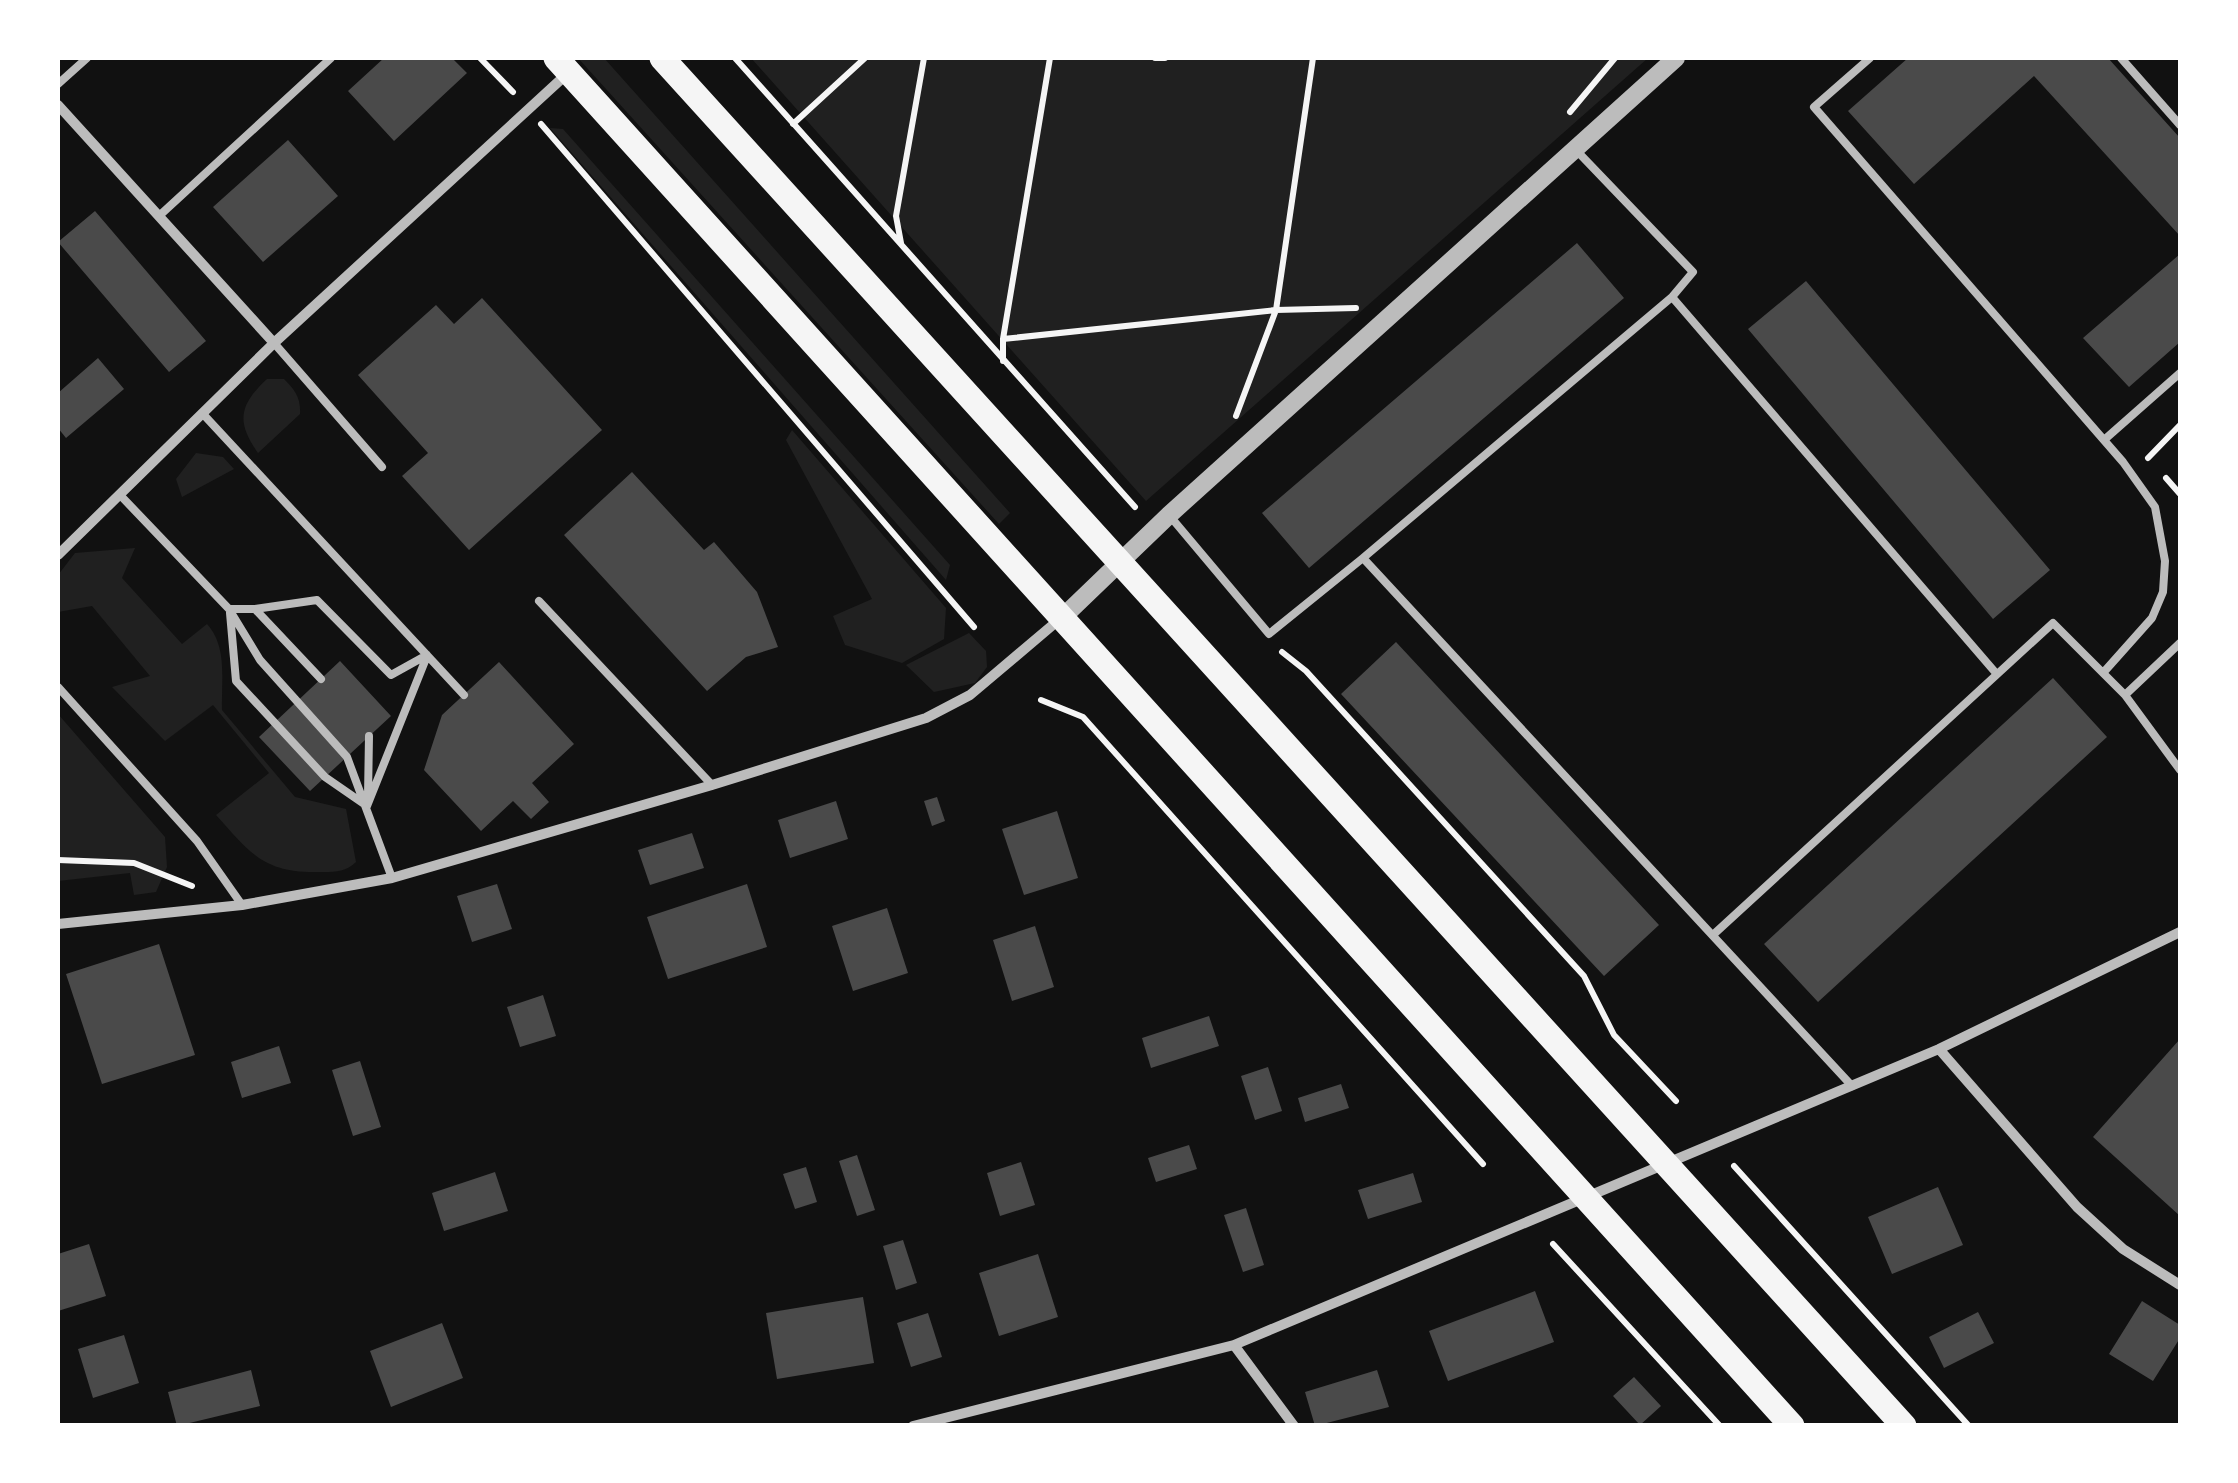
<svg xmlns="http://www.w3.org/2000/svg" width="2238" height="1483" viewBox="0 0 2238 1483" font-family="'DejaVu Sans',sans-serif">
<style>
.green{fill:#202020}
.building{fill:#4a4a4a}
.lines{fill:none;stroke-linecap:round;stroke-linejoin:round}
.path{stroke:#f5f5f5;stroke-width:6}
.service{stroke:#bcbcbc;stroke-width:8}
.minor{stroke:#bcbcbc;stroke-width:10}
.tertiary{stroke:#bcbcbc;stroke-width:18}
.primary{stroke:#f5f5f5;stroke-width:25}
</style>
<rect width="100%" height="100%" fill="#111"/>
<path class="green" d="M 578,58 L 604,58 L 1010,513 L 999,524 Z
M 751,58 L 1648,58 L 1146,501 Z
M 550,128 L 563,129 L 950,565 L 946,580 Z
M 267,379 L 284,379 C 295,390 301,398 300,414 L 258,453 C 236,422 239,405 267,379 Z
M 792,430 L 946,608 L 944,639 L 902,663 L 845,645 L 833,616 L 872,599 L 786,440 Z
M 196,453 L 223,457 L 234,469 L 182,497 L 176,479 Z
M 135,548 L 122,578 L 182,644 L 207,624 C 228,647 221,681 222,710 L 295,797 L 346,809 L 356,862 C 345,873 332,872 318,872 C 264,873 250,853 216,815 L 269,773 L 213,705 L 165,741 L 112,687 L 150,676 L 92,606 L 58,612 L 58,575 L 75,553 Z
M 969,633 L 986,651 L 987,667 L 975,683 L 934,692 L 906,665 Z
M 58,714 L 165,837 L 167,867 L 156,892 L 134,895 L 130,873 L 58,881 Z"/>
<path class="building" d="M 384,58 L 452,58 L 467,73 L 394,141 L 348,91 Z
M 1908,58 L 2108,58 L 2180,138 L 2180,236 L 2034,76 L 1914,184 L 1848,111 Z
M 288,140 L 338,196 L 263,262 L 213,207 Z
M 95,211 L 206,341 L 169,372 L 58,242 Z
M 1577,243 L 1624,298 L 1309,568 L 1262,513 Z
M 2180,254 L 2180,342 L 2129,387 L 2083,338 Z
M 1806,281 L 2050,570 L 1993,619 L 1748,329 Z
M 482,298 L 602,430 L 469,550 L 402,476 L 428,453 L 358,375 L 436,305 L 454,324 Z
M 98,358 L 124,389 L 66,438 L 58,428 L 58,393 Z
M 632,472 L 704,550 L 714,542 L 757,592 L 778,647 L 746,657 L 707,691 L 564,535 Z
M 1396,642 L 1659,925 L 1604,976 L 1341,694 Z
M 340,661 L 391,716 L 310,791 L 259,737 Z
M 499,662 L 574,744 L 532,783 L 549,802 L 531,819 L 513,801 L 481,831 L 424,770 L 442,715 Z
M 2053,678 L 2107,737 L 1818,1002 L 1764,944 Z
M 937,797 L 945,821 L 932,826 L 924,801 Z
M 836,801 L 848,839 L 790,858 L 778,820 Z
M 1057,811 L 1078,878 L 1024,895 L 1002,829 Z
M 692,833 L 704,868 L 650,885 L 638,850 Z
M 497,884 L 512,929 L 472,942 L 457,896 Z
M 747,884 L 767,947 L 668,979 L 647,917 Z
M 887,908 L 908,973 L 853,991 L 832,926 Z
M 1035,926 L 1054,987 L 1012,1001 L 993,940 Z
M 159,944 L 195,1055 L 102,1084 L 66,974 Z
M 543,995 L 556,1036 L 520,1047 L 507,1007 Z
M 1209,1016 L 1219,1046 L 1151,1068 L 1142,1038 Z
M 2180,1039 L 2180,1216 L 2093,1137 Z
M 279,1046 L 291,1083 L 242,1098 L 231,1062 Z
M 360,1061 L 381,1127 L 353,1136 L 332,1070 Z
M 1268,1067 L 1282,1111 L 1255,1120 L 1241,1076 Z
M 1341,1084 L 1349,1108 L 1305,1122 L 1298,1098 Z
M 1189,1145 L 1197,1169 L 1156,1182 L 1148,1158 Z
M 857,1155 L 875,1210 L 857,1216 L 839,1161 Z
M 1021,1162 L 1035,1205 L 1000,1216 L 987,1173 Z
M 806,1167 L 817,1202 L 795,1209 L 783,1174 Z
M 495,1172 L 508,1211 L 444,1231 L 432,1193 Z
M 1413,1173 L 1422,1202 L 1368,1219 L 1358,1190 Z
M 1938,1187 L 1963,1245 L 1892,1274 L 1868,1217 Z
M 1246,1208 L 1264,1265 L 1243,1272 L 1224,1215 Z
M 903,1240 L 917,1283 L 896,1290 L 883,1246 Z
M 89,1244 L 106,1296 L 58,1311 L 58,1254 Z
M 1038,1254 L 1058,1317 L 999,1336 L 979,1273 Z
M 1535,1291 L 1554,1342 L 1448,1381 L 1429,1331 Z
M 863,1297 L 874,1363 L 777,1379 L 766,1313 Z
M 2142,1301 L 2180,1325 L 2180,1338 L 2153,1381 L 2109,1354 Z
M 1978,1312 L 1994,1343 L 1944,1368 L 1929,1337 Z
M 928,1313 L 942,1357 L 911,1367 L 897,1323 Z
M 442,1323 L 463,1378 L 391,1407 L 370,1351 Z
M 124,1335 L 139,1383 L 93,1398 L 78,1349 Z
M 251,1370 L 260,1406 L 177,1426 L 168,1392 Z
M 1377,1370 L 1389,1407 L 1315,1426 L 1305,1392 Z
M 1634,1377 L 1661,1406 L 1640,1425 L 1613,1396 Z"/>
<g class="lines">
<path class="path" d="M 480,58 L 513,92
M 735,58 L 1135,507
M 1155,58 L 1165,58
M 1570,112 L 1615,58
M 541,124 L 974,627
M 793,124 L 865,58
M 901,243 L 896,216 L 924,58
M 1003,339 L 1276,310 L 1356,308
M 1003,361 L 1003,339 L 1050,58
M 1236,416 L 1276,310 L 1313,58
M 2148,458 L 2180,425
M 2166,478 L 2180,494
M 1282,652 L 1306,671 L 1584,976 L 1614,1035 L 1676,1101
M 1041,700 L 1083,717 L 1483,1164
M 58,860 L 134,863 L 192,886
M 1734,1166 L 1969,1426
M 1553,1244 L 1720,1426"/>
<path class="service" d="M 1870,58 L 1814,107 L 2123,462 L 2155,507 L 2165,561 L 2163,592 L 2152,618 L 2103,673
M 2121,58 L 2180,125
M 58,84 L 87,58
M 159,216 L 331,58
M 1672,297 L 1995,672
M 274,343 L 382,467
M 203,414 L 464,695
M 2104,440 L 2180,373
M 121,496 L 229,609 L 255,609 L 321,679
M 1169,515 L 1269,634 L 1363,558 L 1852,1086
M 1363,558 L 1672,297 L 1693,272 L 1576,150
M 539,601 L 712,785
M 229,609 L 260,660 L 347,757 L 392,878
M 255,609 L 317,600 L 391,675 L 427,655
M 230,613 L 236,681 L 325,777 L 367,806
M 2180,643 L 2125,695 L 2180,770
M 58,687 L 197,841 L 242,905
M 368,796 L 369,736
M 367,806 L 427,656
M 1714,934 L 2053,623 L 2125,695"/>
<path class="minor" d="M 58,105 L 274,343
M 58,555 L 274,343 L 569,72
M 58,924 L 242,905 L 392,878 L 712,785 L 926,718 L 970,695 L 1061,618
M 1939,1049 L 2077,1207 L 2123,1249 L 2180,1285
M 1234,1345 L 1294,1426
M 913,1426 L 1234,1345 L 1939,1049 L 2180,932"/>
<path class="tertiary" d="M 1063,617 L 1169,515 L 1676,58"/>
<path class="primary" d="M 556,58 L 1792,1426
M 662,58 L 1904,1426"/>
</g>
<rect width="2238" height="1483" fill="none" stroke="#ffffff" stroke-width="120"/>
</svg>
